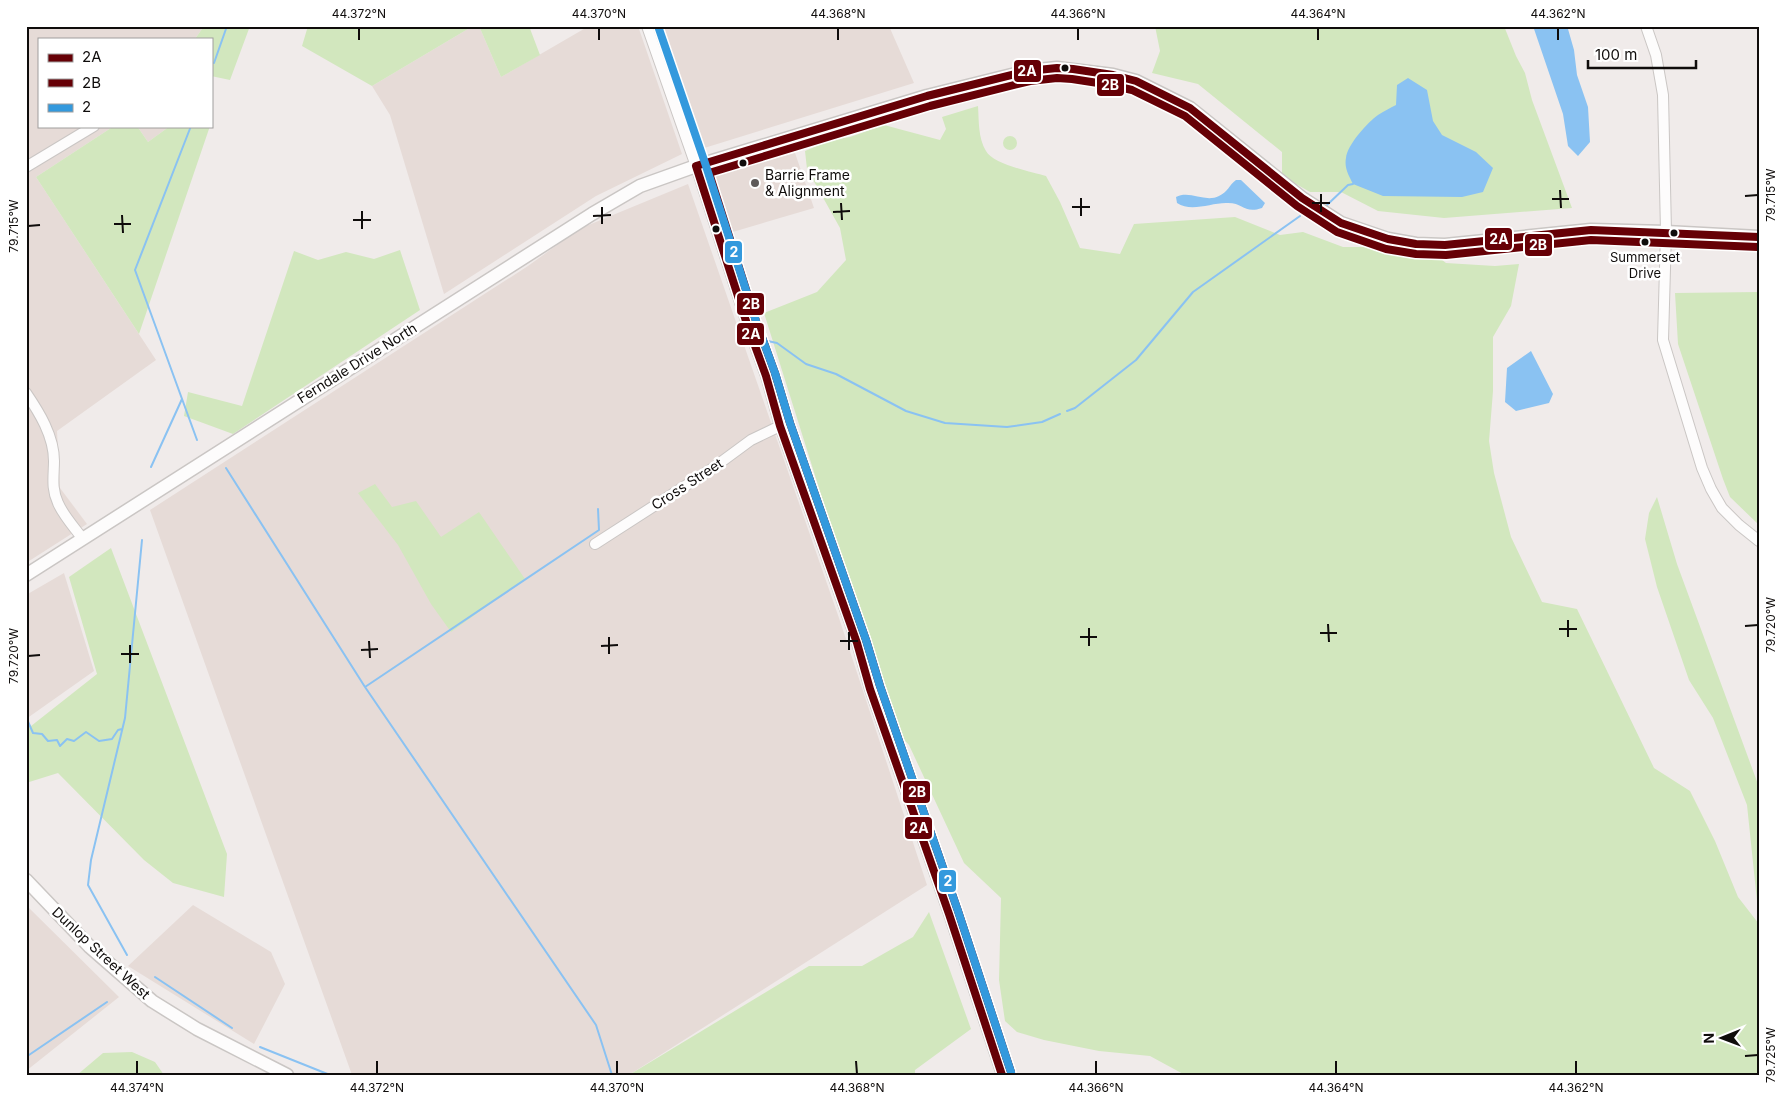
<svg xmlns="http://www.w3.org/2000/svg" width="1785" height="1101" viewBox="0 0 1785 1101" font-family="Inter,sans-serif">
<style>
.built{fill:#e6dbd7}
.green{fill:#d2e7be}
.water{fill:#8ac2f2}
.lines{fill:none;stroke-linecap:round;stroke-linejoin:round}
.stream{stroke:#8ac2f2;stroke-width:2}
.minor-casing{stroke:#cac6c4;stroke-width:12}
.major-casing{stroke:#cac6c4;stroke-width:15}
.minor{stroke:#fdfcfc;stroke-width:10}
.major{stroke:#fdfcfc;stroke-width:12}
.bus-1-casing{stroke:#fff;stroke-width:11}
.bus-2-casing{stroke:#fff;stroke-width:11}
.bus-3-casing{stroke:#fff;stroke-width:11}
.bus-1{stroke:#660006;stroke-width:8}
.bus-2{stroke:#660006;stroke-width:8}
.bus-3{stroke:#39d;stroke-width:8}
.ticks{fill:none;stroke:#0f0c0b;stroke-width:2}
.bus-dot{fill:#0f0c0b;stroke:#fff;stroke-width:2}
.poi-dot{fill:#5e5a59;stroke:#fff;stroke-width:2}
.labels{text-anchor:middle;stroke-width:5;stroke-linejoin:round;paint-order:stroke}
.bus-label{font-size:13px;fill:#0f0c0b;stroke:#fff}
.poi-label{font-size:14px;fill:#0f0c0b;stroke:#fff;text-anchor:start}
.street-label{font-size:14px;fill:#0f0c0b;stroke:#fff}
.line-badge{stroke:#fff;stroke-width:2}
.badge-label{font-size:14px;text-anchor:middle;font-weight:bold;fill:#fff}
.neatline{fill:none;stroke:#0f0c0b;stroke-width:2}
.ticks-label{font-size:12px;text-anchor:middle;fill:#0f0c0b}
</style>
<rect width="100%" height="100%" fill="#f0ebea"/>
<path class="built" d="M 26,26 L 204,26 L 195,39 L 39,39 L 39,126 L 114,126 L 36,177 L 156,360 L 57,431 L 60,488 L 87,524 L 26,563 Z
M 473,26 L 479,26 L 501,77 L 589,26 L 638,26 L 682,154 L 596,196 L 444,294 L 390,115 L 372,86 Z
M 660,26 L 889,26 L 914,83 L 701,149 Z
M 137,126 L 170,126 L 148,142 Z
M 795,153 L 814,208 L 726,234 L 710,182 L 714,173 Z
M 688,184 L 839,618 L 927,885 L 629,1075 L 352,1075 L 150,510 L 528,266 L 579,229 Z
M 64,573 L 94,671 L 26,719 L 26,595 Z
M 26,905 L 119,997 L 26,1071 Z
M 193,905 L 271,952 L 285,984 L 254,1044 L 128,966 Z"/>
<path class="green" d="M 204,26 L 250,26 L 230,80 L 211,76 L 211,39 L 195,39 Z
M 308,26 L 473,26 L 372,86 L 302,46 Z
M 479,26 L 529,26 L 540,55 L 501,77 Z
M 1155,26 L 1504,26 L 1516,56 L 1525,73 L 1532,100 L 1572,208 L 1444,218 L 1378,211 L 1341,192 L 1310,192 L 1282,176 L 1282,152 L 1198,84 L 1152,73 L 1160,51 Z
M 978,106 C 979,121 978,138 986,151 C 993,164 1031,172 1046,176 L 1060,202 L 1080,248 L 1120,254 L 1134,224 L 1235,217 L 1280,235 L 1303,232 L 1343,247 L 1392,247 L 1431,251 L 1446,263 L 1495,266 L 1519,264 L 1511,306 L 1493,337 L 1493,391 L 1489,441 L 1494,473 L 1511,537 L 1542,602 L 1577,609 L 1654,768 L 1690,791 L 1715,841 L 1738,897 L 1759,924 L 1759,1075 L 1185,1075 L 1150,1056 L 1099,1051 L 1044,1040 L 1017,1032 L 1005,1021 L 999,980 L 1001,898 L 964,863 L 909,745 L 895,730 L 764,313 L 817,292 L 846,260 L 840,228 L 807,169 L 805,151 L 831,140 L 850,137 L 884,125 L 940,140 L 946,129 L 942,117 Z
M 114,126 L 137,126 L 148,142 L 170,126 L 210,126 L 139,334 L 36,177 Z
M1003 143a7 7 0 1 1 14 0a7 7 0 1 1-14 0Z
M 400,250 L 420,310 L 233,434 L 184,416 L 188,392 L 242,406 L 294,251 L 318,260 L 346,252 L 374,259 Z
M 1759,292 L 1759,525 L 1730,497 L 1723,479 L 1678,344 L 1675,293 Z
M 375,484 L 392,507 L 416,501 L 441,537 L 479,512 L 525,579 L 451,632 L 431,604 L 398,545 L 358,493 Z
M 1657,497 L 1677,564 L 1759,787 L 1759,920 L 1747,805 L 1713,718 L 1689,680 L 1657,587 L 1645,539 L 1649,513 Z
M 111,548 L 227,854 L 224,897 L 173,883 L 144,860 L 58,773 L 26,783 L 26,730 L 97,674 L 69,577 Z
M 929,912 L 971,1029 L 915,1070 L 915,1075 L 629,1075 L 809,966 L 862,966 L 913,937 Z
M 132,1052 L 155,1062 L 164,1075 L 77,1075 L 103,1053 Z"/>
<path class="water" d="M 1533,26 L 1567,26 L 1568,29 L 1574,50 L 1577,75 L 1588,107 L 1590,142 L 1578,156 L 1568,146 L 1563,114 Z
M 1408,78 L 1427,90 L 1433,121 L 1442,135 L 1476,152 L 1493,168 L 1483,192 L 1462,197 L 1383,196 L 1353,184 C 1349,176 1344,168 1346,158 C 1347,145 1368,122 1378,115 C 1384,111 1390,108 1396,105 L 1397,85 Z
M 1236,180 L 1241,180 L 1265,203 L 1262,208 C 1244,214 1244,203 1228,203 C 1212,202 1192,213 1177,203 L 1176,197 C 1190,190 1205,203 1219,196 C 1228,192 1229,185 1236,180 Z
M 1531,351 L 1553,394 L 1549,403 L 1516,411 L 1505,402 L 1507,368 Z"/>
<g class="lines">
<path class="stream" d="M 214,63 L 227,26
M 191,126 L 135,270 L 197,440
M 1327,205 L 1348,185 L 1353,184
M 763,340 L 777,343 L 806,364 L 836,374 L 906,411 L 945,423 L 1007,427 L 1042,422 L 1060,414
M 1067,411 L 1075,408 L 1136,360 L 1193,292 L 1300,216
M 151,467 L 182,399
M 226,468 L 365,687 L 596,1025 L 612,1075
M 365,687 L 599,530 L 598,509
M 26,717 L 33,733 L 42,734 L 48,741 L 57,740 L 60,746 L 67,739 L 74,741 L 86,732 L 99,741 L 112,739 L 118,730 L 122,729
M 127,955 L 88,885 L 91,860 L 125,718 L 142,540
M 155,977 L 232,1028
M 260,1047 L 330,1075
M 26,1057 L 107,1002"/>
<g class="minor-casing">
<path id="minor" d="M 647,26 L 696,166 L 747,324 L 766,376 L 780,426 L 857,643 L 870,689 L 949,914 L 1002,1075
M 1646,26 L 1656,55 L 1663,95 L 1666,232 L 1663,340 L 1702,468 L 1711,489 L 1722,508 L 1739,525 L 1759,541
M 26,167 L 94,126
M 26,393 C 39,412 54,436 54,461 C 54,476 51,488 58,503 C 63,515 74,527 82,538
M 595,544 L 713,468 L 751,440 L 780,426"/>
</g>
<g class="major-casing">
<path id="major" d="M 26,575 L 592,214 L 640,186 L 696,166 L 927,96 L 1028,71 L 1057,68 L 1113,75 L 1136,81 L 1190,108 L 1302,198 L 1341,223 L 1388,239 L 1416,244 L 1445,245 L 1591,230 L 1666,232 L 1759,237
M 26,880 L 90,947 L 152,1001 L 197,1029 L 287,1075"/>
</g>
<use href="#minor" class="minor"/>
<use href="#major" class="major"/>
<g class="bus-1-casing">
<path id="bus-1" d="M 1002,1075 L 949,914 L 870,689 L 857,643 L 780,426 L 766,376 L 747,324 L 696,166 L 927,96 L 1028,71 L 1057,68 L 1073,69 L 1113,75 L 1136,81 L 1190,108 L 1302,198 L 1341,223 L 1388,239 L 1416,244 L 1445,245 L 1591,230 L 1759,237"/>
</g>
<g class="bus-2-casing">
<path id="bus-2" d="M 1011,1072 L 958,911 L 880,686 L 866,640 L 790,423 L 775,373 L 756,321 L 709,173 L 930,106 L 1030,81 L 1057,78 L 1072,79 L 1111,85 L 1132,90 L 1185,116 L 1297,206 L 1337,232 L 1386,249 L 1416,254 L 1446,255 L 1591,240 L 1758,247"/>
</g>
<g class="bus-3-casing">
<path id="bus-3" d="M 658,26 L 705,163 L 756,321 L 775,373 L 790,423 L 866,640 L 880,686 L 958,911 L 1011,1072"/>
</g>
<use href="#bus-1" class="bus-1"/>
<use href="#bus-2" class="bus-2"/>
<use href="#bus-3" class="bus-3"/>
</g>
<path class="ticks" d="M 359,28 L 359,40M 599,28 L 599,40M 838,28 L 838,40M 1078,28 L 1078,40M 1318,28 L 1318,40M 1558,28 L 1558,40M 1560,190 L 1561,208M 1321,194 L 1321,212M 1745,196 L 1758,195M 1081,198 L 1081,216M 1552,199 L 1569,199M 841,203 L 842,220M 1312,203 L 1330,203M 602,207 L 602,224M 1072,207 L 1090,207M 362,211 L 362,229M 833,212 L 850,211M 122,215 L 123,233M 593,216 L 611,215M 353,220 L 371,220M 114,224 L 131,224M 28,226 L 40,225M 1568,620 L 1568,637M 1328,624 L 1329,642M 1745,626 L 1758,625M 1089,628 L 1089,646M 1559,629 L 1577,629M 849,632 L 849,650M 1320,633 L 1337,633M 609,637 L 609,654M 1080,637 L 1097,637M 369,641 L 370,658M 840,641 L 858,641M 130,645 L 130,663M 601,646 L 618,645M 361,650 L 378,649M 121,654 L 139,654M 28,656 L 40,655M 1745,1056 L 1758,1055M 137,1061 L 137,1074M 377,1061 L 377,1074M 617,1061 L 617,1074M 856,1061 L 857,1074M 1096,1061 L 1096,1074M 1336,1061 L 1336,1074M 1576,1061 L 1576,1074"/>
<g class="bus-dot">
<circle cx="1065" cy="68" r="4.5"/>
<circle cx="743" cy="163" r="4.5"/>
<circle cx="716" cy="229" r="4.5"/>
<circle cx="1674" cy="233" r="4.5"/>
<circle cx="1645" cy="242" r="4.5"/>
</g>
<circle class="poi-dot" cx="755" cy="183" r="5"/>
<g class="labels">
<g class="bus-label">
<text x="1645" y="262">Summerset<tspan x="1645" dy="16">Drive</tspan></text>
</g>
<g class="poi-label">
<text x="765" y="180">Barrie Frame<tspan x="765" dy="16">&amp; Alignment</tspan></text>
</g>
<g class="street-label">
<text transform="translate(357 363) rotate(-32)" y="5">Ferndale Drive North</text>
<text transform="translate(687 484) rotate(-33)" y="5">Cross Street</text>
<text transform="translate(101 953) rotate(43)" y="5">Dunlop Street West</text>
</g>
</g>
<g class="line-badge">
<rect x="1013" y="59" width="29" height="24" rx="5" fill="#660006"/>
<rect x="1096" y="73" width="29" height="24" rx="5" fill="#660006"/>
<rect x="1484" y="227" width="29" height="24" rx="5" fill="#660006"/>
<rect x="1524" y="233" width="29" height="24" rx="5" fill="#660006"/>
<rect x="724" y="240" width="19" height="24" rx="5" fill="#39d"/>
<rect x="736" y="292" width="29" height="24" rx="5" fill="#660006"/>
<rect x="736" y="322" width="29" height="24" rx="5" fill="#660006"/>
<rect x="902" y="780" width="29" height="24" rx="5" fill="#660006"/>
<rect x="904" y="816" width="29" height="24" rx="5" fill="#660006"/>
<rect x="938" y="869" width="19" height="24" rx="5" fill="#39d"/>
</g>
<g class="badge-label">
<text x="1027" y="76">2A</text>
<text x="1110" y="90">2B</text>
<text x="1499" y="244">2A</text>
<text x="1538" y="250">2B</text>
<text x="734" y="257">2</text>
<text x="751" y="309">2B</text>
<text x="751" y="339">2A</text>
<text x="917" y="797">2B</text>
<text x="919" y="833">2A</text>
<text x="948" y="886">2</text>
</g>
<rect width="1785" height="1101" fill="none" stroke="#ffffff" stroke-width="55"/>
<rect x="38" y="38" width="175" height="90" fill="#ffffff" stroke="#9f9e9d"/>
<rect x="48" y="54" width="25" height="8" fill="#660006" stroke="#9f9e9d"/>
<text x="82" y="62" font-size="15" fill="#0f0c0b">2A</text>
<rect x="48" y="79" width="25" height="8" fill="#660006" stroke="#9f9e9d"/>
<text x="82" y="88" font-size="15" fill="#0f0c0b">2B</text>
<rect x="48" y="104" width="25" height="8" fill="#3399dd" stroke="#9f9e9d"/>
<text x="82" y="112" font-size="15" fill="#0f0c0b">2</text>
<g transform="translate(1722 1038) rotate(269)" stroke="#ffffff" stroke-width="4" paint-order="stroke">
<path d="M0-4L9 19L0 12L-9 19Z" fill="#0f0c0b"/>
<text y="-8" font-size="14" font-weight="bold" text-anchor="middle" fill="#0f0c0b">N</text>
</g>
<path d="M1588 60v8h108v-8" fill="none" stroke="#0f0c0b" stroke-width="2.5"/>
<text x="1595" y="60" font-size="15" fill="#0f0c0b" stroke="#ffffff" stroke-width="4" paint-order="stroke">100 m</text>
<rect x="28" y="28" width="1730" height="1046" class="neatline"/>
<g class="ticks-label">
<text x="359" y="18">44.372°N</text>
<text x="599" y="18">44.370°N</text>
<text x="838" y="18">44.368°N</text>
<text x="1078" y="18">44.366°N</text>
<text x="1318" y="18">44.364°N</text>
<text x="1558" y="18">44.362°N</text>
<text transform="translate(1771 195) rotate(-90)" y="4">79.715°W</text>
<text transform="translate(14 226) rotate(-90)" y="4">79.715°W</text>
<text transform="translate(1771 625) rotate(-90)" y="4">79.720°W</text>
<text transform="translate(14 656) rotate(-90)" y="4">79.720°W</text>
<text transform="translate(1771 1055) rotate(-90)" y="4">79.725°W</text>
<text x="137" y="1092">44.374°N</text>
<text x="377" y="1092">44.372°N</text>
<text x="617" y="1092">44.370°N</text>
<text x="857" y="1092">44.368°N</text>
<text x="1096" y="1092">44.366°N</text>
<text x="1336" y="1092">44.364°N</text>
<text x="1576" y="1092">44.362°N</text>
</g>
</svg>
